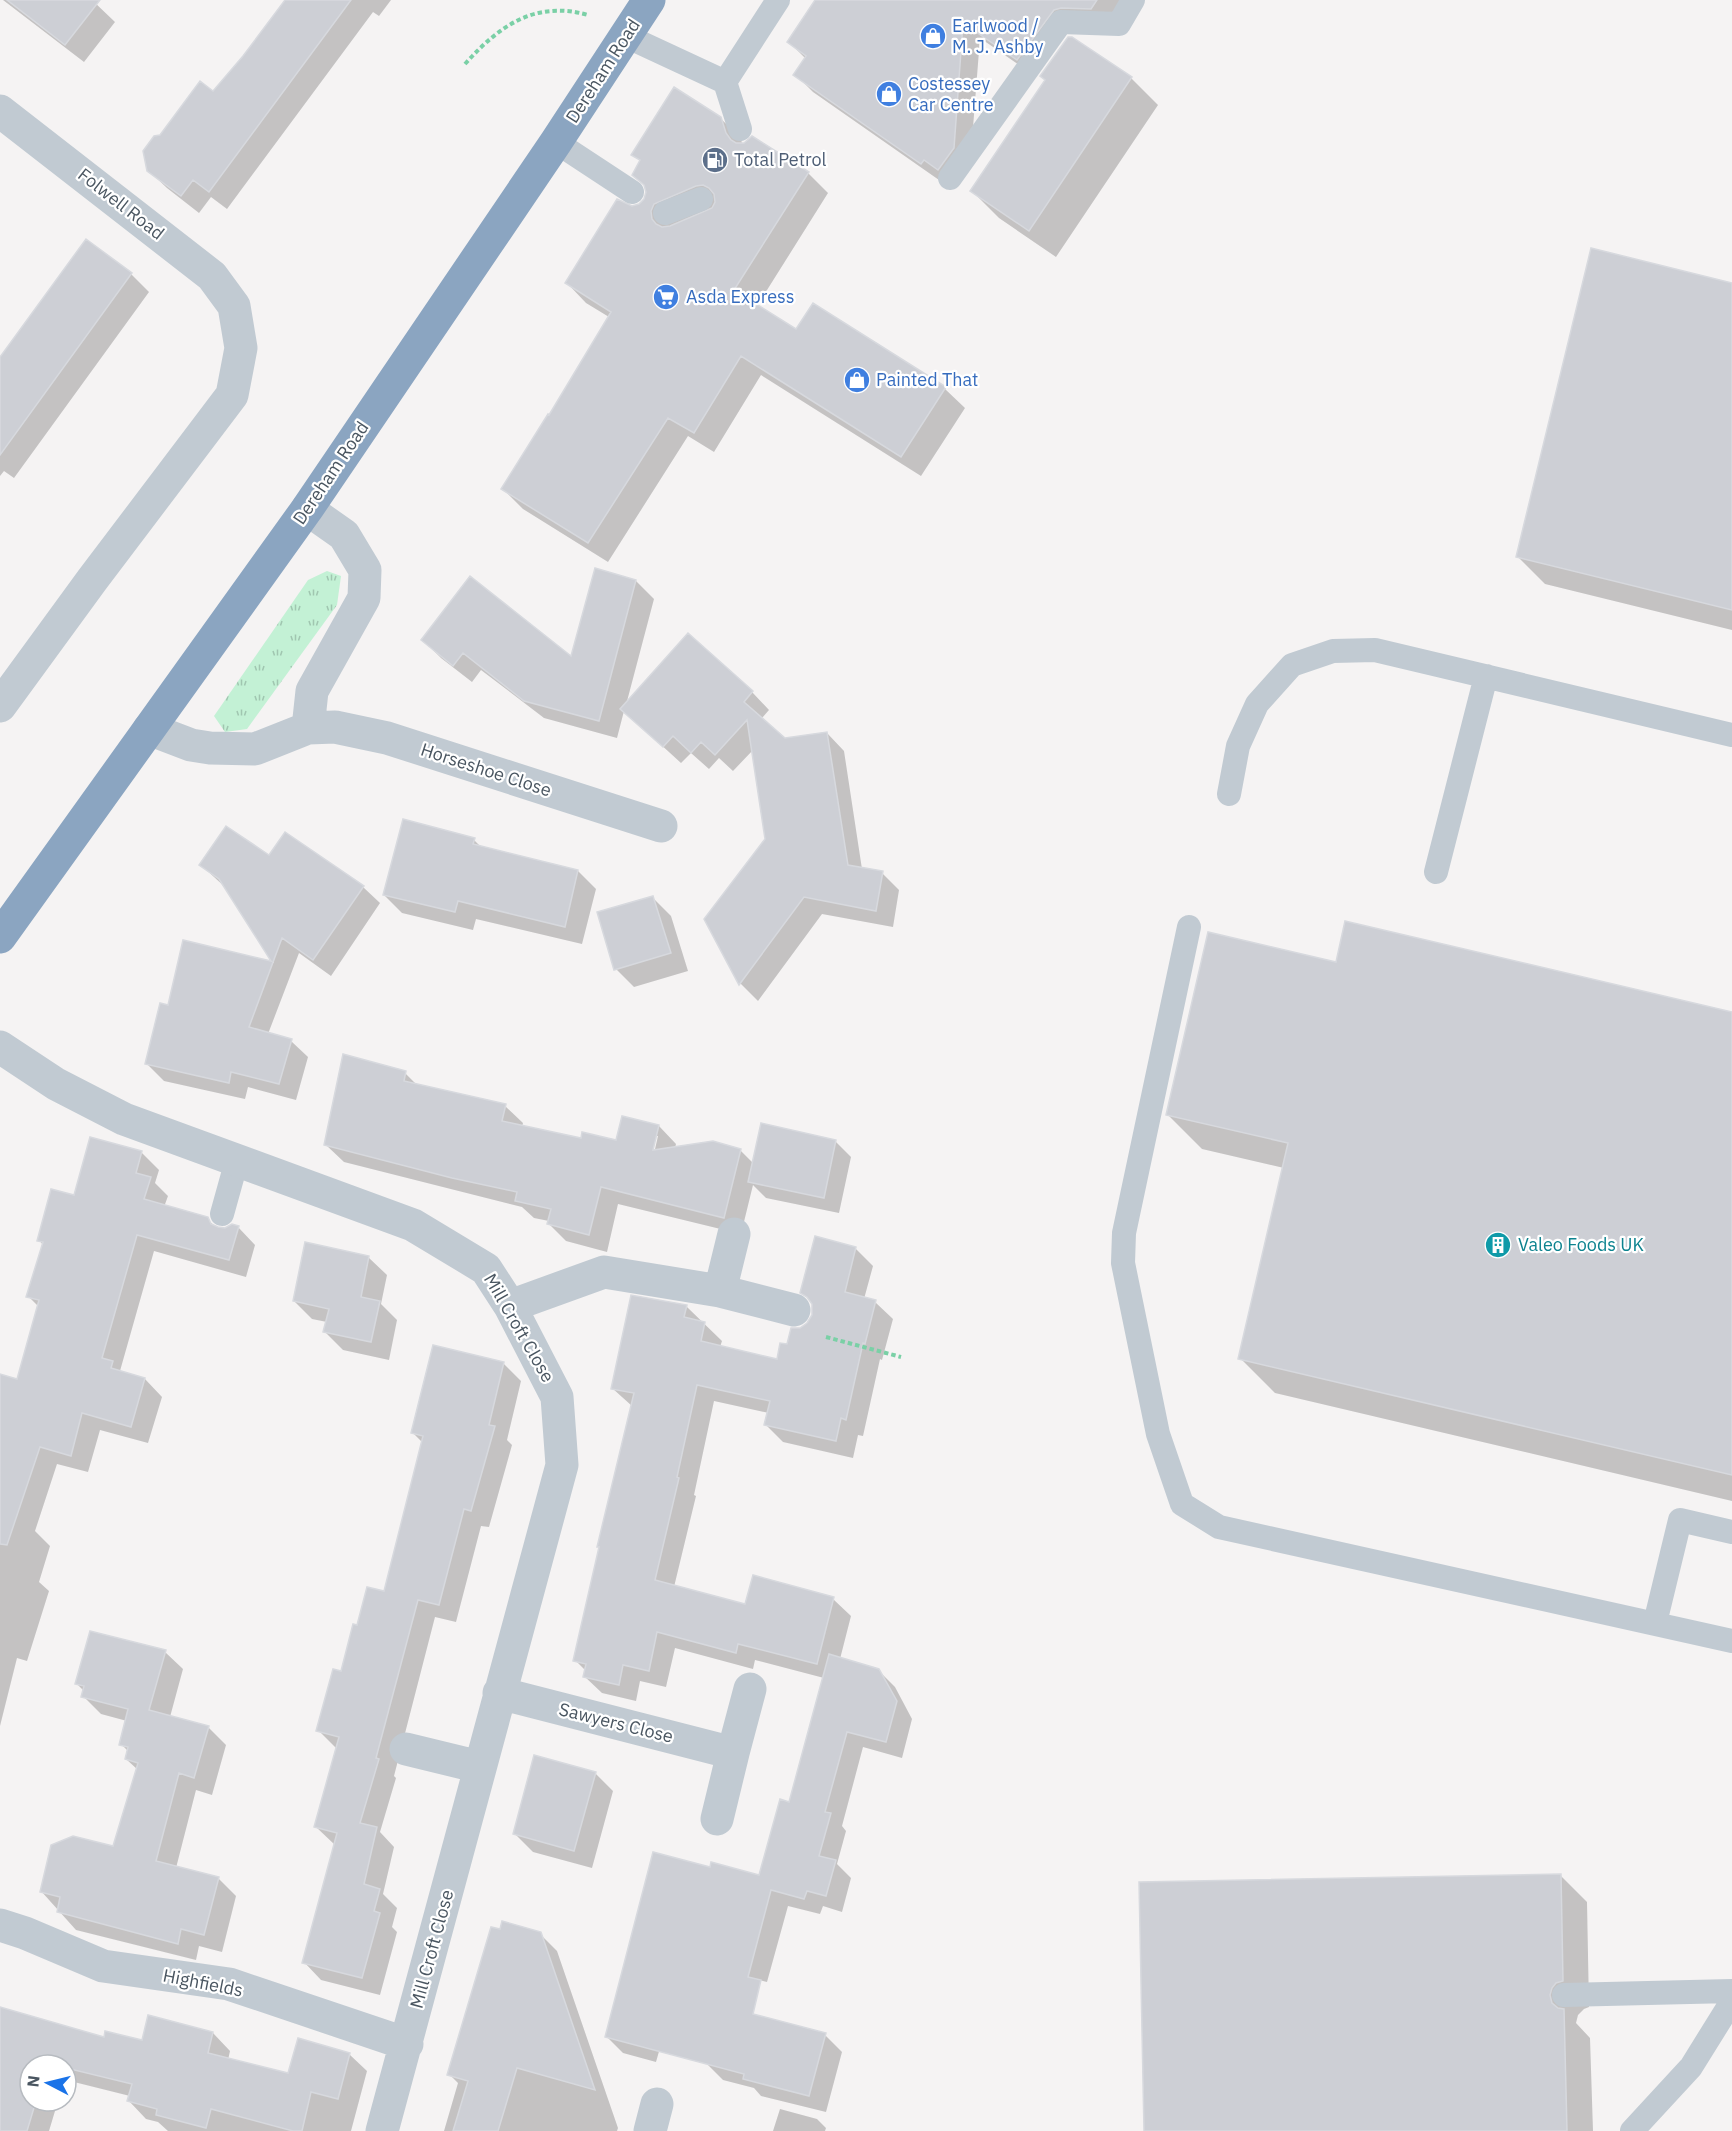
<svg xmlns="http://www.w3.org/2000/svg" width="1732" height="2131" viewBox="0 0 1732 2131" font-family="'IBM Plex Sans',sans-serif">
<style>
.grass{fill:url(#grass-tufts)}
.shadow{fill:#0003;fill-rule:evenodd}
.building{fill:#cdcfd5;stroke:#d7d9de;stroke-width:1.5;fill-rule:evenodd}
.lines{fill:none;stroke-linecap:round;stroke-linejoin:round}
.path{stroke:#7ad0a6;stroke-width:4;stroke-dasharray:4.5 3;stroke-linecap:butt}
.lane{stroke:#c1cad2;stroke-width:24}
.street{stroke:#c1cad2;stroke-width:33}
.highway{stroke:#8ba5c1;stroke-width:33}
.labels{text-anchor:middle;stroke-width:4.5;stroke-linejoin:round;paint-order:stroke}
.shop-label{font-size:18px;fill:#366cbe;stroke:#fff;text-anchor:start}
.street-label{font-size:18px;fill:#4a5661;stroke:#fff}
.service-label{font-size:18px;fill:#4e5e75;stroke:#fff;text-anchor:start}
.culture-label{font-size:18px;fill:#0d838f;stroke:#fff;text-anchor:start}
</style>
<defs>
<pattern id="grass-tufts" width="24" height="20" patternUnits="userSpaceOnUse" patternTransform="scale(1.5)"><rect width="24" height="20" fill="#c3f1d5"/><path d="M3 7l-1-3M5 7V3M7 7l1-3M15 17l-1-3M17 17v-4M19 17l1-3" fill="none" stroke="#a0c6b0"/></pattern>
</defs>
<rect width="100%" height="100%" fill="#f5f3f3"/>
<path class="grass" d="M 327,571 L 341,576 L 337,605 L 247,729 L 225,732 L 214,716 L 308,580 Z"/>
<path class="shadow" d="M 3,0 L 92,0 L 115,22 L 84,62 Z
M 285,0 L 391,0 L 379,16 L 373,12 L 227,209 L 211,197 L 199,213 L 167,188 L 148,170 L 244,57 Z
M 818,0 L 1127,0 L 1109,26 L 1072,27 L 1035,76 L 980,38 L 970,166 L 939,180 L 813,92 L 795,74 L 806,59 L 789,42 Z
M 1072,38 L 1131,78 L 1158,105 L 1056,257 L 999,218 L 972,191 L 1046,80 Z
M 720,118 L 741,138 L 742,144 L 752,138 L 808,173 L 828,193 L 757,306 L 797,331 L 813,305 L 945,389 L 965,408 L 921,476 L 761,375 L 714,452 L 688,436 L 608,562 L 523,509 L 503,489 L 550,417 L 609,317 L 586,303 L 567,283 L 632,208 L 640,206 L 645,200 L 648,192 L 641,162 L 633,154 Z
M 131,274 L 149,292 L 14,478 L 4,471 L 0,476 L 0,361 Z
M 1732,284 L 1732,630 L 1545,584 L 1518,557 Z
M 596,570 L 636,581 L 654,599 L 626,705 L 752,692 L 769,710 L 761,719 L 784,740 L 827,733 L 844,751 L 862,869 L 882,873 L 899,890 L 893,927 L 822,914 L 758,1001 L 741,984 L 706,920 L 766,839 L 753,750 L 733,771 L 719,758 L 709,769 L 691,753 L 681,763 L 624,711 L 617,738 L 544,718 L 481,670 L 472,682 L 441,658 L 423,640 L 572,658 Z
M 474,840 L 482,848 L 578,871 L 596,889 L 582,944 L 476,919 L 473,930 L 402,913 L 384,895 Z
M 201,865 L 363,887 L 380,903 L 331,976 L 299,953 L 268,1034 L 291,1041 L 308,1057 L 296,1100 L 248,1087 L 245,1099 L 164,1081 L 147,1064 L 169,1007 L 184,942 L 274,963 L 226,888 Z
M 653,898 L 671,916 L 688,971 L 634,987 L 616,969 Z
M 1337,964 L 1732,1014 L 1732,1501 L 1275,1393 L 1240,1358 L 1284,1168 L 1202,1149 L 1167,1114 Z
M 405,1073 L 418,1086 L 505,1106 L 523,1123 L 522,1127 L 582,1140 L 618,1142 L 659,1126 L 676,1144 L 675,1148 L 740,1150 L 754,1164 L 835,1141 L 851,1157 L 839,1213 L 766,1198 L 753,1185 L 741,1234 L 618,1204 L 607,1252 L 566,1241 L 549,1224 L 549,1221 L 534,1218 L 522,1207 L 344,1162 L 326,1145 ZM 655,1136 L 658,1136 L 653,1158 L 650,1157 Z
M 141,1152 L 159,1170 L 155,1183 L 168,1196 L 164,1207 L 207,1219 L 218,1229 L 238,1227 L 255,1245 L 246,1277 L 154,1251 L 120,1371 L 145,1379 L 162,1397 L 148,1443 L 100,1430 L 88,1472 L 57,1464 L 35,1531 L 50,1546 L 39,1582 L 49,1591 L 27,1661 L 17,1658 L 0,1726 L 0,1394 L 18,1380 L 39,1307 L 28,1296 L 43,1245 L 39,1240 L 75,1197 Z
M 855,1248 L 873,1266 L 864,1299 L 875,1302 L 893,1319 L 882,1360 L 880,1359 L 863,1436 L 858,1435 L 853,1458 L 783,1442 L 766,1425 L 769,1413 L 714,1401 L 694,1495 L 696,1496 L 674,1587 L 746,1606 L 833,1599 L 851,1616 L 840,1659 L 878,1670 L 895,1687 L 912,1719 L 902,1758 L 863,1747 L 842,1826 L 846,1831 L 837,1864 L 851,1878 L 842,1912 L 823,1906 L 820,1914 L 788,1906 L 767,1982 L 685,1960 L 656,2062 L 623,2053 L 607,2037 L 711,1869 L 760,1877 L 790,1803 L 824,1678 L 755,1660 L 753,1669 L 675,1648 L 666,1687 L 640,1681 L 636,1701 L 602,1693 L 584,1676 L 586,1671 L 575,1660 L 632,1406 L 612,1388 L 687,1307 L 722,1341 L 720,1347 L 778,1361 L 800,1329 L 808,1325 L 813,1316 L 813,1304 L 802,1292 Z
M 368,1257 L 387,1275 L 381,1304 L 397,1320 L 389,1360 L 343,1350 L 325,1332 L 327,1322 L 312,1319 L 294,1301 Z
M 503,1363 L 521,1381 L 507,1440 L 512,1445 L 489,1527 L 481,1526 L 456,1622 L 435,1617 L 394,1776 L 396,1778 L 380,1832 L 394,1847 L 383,1894 L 397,1908 L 392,1927 L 397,1932 L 380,1995 L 321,1980 L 304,1962 L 335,1845 L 316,1827 L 337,1749 L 318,1730 L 342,1673 L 358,1627 L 385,1593 L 423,1443 L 412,1432 Z
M 165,1652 L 183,1669 L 170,1717 L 208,1727 L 226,1745 L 212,1795 L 196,1790 L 176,1868 L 219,1879 L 236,1896 L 222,1952 L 199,1946 L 196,1960 L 76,1930 L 41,1891 L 114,1847 L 138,1770 L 126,1759 L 128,1751 L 121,1744 L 127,1721 L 101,1714 L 83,1696 L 84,1691 L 77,1684 Z
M 595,1773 L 613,1791 L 592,1868 L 533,1852 L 515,1834 Z
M 1560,1875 L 1587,1902 L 1589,2007 L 1584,2009 L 1578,2015 L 1576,2023 L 1590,2038 L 1593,2131 L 1146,2131 Z
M 540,1934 L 557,1951 L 618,2128 L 617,2131 L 444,2131 L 458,2083 L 449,2074 Z
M 0,2008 L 105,2039 L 143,2042 L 213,2033 L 230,2051 L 228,2060 L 289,2075 L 349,2054 L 367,2071 L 351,2131 L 168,2131 L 158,2122 L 146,2119 L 129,2101 L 130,2096 L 66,2080 L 66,2065 L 30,2065 L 30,2101 L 58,2101 L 49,2131 L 0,2131 Z
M 825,2035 L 842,2052 L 826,2112 L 761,2096 L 754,2088 L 723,2080 L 706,2063 Z
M 780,2109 L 817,2119 L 826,2128 L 825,2131 L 773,2131 Z"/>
<path class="building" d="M 7,0 L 100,0 L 65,45 Z
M 285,0 L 351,0 L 209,192 L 193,180 L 181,196 L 147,171 L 143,151 L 154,136 L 160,135 L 200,81 L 213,91 L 243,56 Z
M 815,0 L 1097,0 L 1091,9 L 1061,8 L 1054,10 L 1017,60 L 963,23 L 954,148 L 938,170 L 924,160 L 921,164 L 793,75 L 806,56 L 787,42 Z
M 1068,37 L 1072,37 L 1132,77 L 1029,231 L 970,191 L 1045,80 L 1040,76 Z
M 674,87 L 721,117 L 726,133 L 731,140 L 736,143 L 744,143 L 752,136 L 809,172 L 734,290 L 796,329 L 813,303 L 946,387 L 901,457 L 741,356 L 694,433 L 668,418 L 588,543 L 501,489 L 548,414 L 549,415 L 611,312 L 565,283 L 617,199 L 632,206 L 639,204 L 644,199 L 646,192 L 644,185 L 632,175 L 640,160 L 631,155 ZM 703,185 L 709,188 L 714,194 L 715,202 L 712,208 L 670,226 L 662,227 L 656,224 L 652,219 L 651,211 L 654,204 L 696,186 Z
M 86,239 L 132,273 L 0,455 L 0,357 Z
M 1591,248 L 1732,283 L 1732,610 L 1516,557 Z
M 595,568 L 636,580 L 599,721 L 524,701 L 463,653 L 453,666 L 421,640 L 470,576 L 571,656 Z
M 688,633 L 753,691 L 744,702 L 785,738 L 827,732 L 848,865 L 883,871 L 876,911 L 804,897 L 739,985 L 704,919 L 765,839 L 747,720 L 715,755 L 701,742 L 691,753 L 673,736 L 663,747 L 620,709 Z
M 403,819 L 475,838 L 473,844 L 578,870 L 565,927 L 458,901 L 455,912 L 383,895 Z
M 226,826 L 269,855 L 285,832 L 364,886 L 313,960 L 282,938 L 249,1027 L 292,1039 L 279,1084 L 231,1072 L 229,1083 L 145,1064 L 160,1003 L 168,1005 L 183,940 L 271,961 L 219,879 L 199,865 Z
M 653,896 L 671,953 L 614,970 L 597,912 Z
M 1345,921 L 1732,1012 L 1732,1475 L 1238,1359 L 1288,1143 L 1166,1115 L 1208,932 L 1336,962 Z
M 343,1054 L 406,1071 L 404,1081 L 506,1104 L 502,1121 L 581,1138 L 582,1132 L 616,1140 L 622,1116 L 659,1125 L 653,1150 L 713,1141 L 741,1149 L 724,1218 L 601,1187 L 589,1235 L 547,1224 L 551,1209 L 515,1201 L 517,1192 L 452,1178 L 324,1145 Z
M 761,1123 L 836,1140 L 824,1198 L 748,1182 Z
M 90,1137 L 142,1151 L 136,1173 L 151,1177 L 144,1199 L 208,1217 L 211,1224 L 218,1227 L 225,1228 L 232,1224 L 239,1226 L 229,1260 L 137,1235 L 102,1358 L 113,1361 L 111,1368 L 145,1378 L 131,1427 L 82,1413 L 71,1456 L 40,1447 L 7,1545 L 0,1544 L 0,1374 L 17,1379 L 39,1300 L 26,1297 L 43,1242 L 37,1241 L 51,1189 L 74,1195 Z
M 815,1236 L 856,1247 L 845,1292 L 876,1300 L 865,1344 L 863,1343 L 846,1420 L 841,1418 L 836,1441 L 764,1425 L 770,1401 L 697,1385 L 677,1477 L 679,1478 L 655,1580 L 745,1604 L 753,1575 L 834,1597 L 817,1664 L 738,1644 L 736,1653 L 657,1632 L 649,1671 L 623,1665 L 619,1685 L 583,1677 L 586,1664 L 573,1661 L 599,1547 L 597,1547 L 634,1393 L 611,1389 L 631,1295 L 687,1305 L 684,1317 L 705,1322 L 701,1341 L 777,1359 L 780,1343 L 787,1344 L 791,1328 L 800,1328 L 807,1323 L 812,1315 L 812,1304 L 807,1297 L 800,1293 Z
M 305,1242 L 369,1256 L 361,1297 L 380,1301 L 371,1342 L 323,1332 L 329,1309 L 293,1301 Z
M 433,1345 L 504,1362 L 489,1425 L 495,1426 L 471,1511 L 464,1509 L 439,1605 L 418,1600 L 376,1758 L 379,1759 L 360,1823 L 377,1827 L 364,1884 L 380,1889 L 374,1911 L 380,1913 L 362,1978 L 302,1963 L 337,1833 L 314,1827 L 339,1737 L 316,1731 L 333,1669 L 341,1671 L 353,1624 L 357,1625 L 367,1587 L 384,1591 L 423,1436 L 411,1433 Z
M 90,1631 L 166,1650 L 149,1710 L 209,1726 L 194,1778 L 179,1773 L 156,1861 L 219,1877 L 204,1935 L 181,1929 L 178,1944 L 57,1912 L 60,1897 L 40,1892 L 51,1845 L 73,1836 L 113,1846 L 138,1763 L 125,1759 L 128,1747 L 119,1745 L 128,1709 L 81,1697 L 84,1686 L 75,1684 Z
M 829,1654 L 879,1669 L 897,1701 L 886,1742 L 847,1732 L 825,1812 L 831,1813 L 819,1856 L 836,1860 L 826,1896 L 807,1891 L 804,1899 L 771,1890 L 748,1977 L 761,1980 L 753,2014 L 826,2033 L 809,2096 L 743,2079 L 744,2074 L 605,2037 L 653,1852 L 710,1867 L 711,1862 L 759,1875 L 780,1799 L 789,1802 Z
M 534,1755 L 596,1772 L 574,1851 L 513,1834 Z
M 1561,1874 L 1563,1981 L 1556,1983 L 1552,1988 L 1550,1995 L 1552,2003 L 1558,2008 L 1564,2009 L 1567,2131 L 1144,2131 L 1139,1882 Z
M 502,1921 L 541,1932 L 595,2090 L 517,2068 L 498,2131 L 453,2131 L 468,2081 L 447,2075 L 491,1927 L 500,1929 Z
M 0,2007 L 104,2037 L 105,2031 L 142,2040 L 148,2015 L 213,2032 L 208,2053 L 288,2073 L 298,2038 L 350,2053 L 338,2099 L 311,2092 L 302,2131 L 293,2131 L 211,2109 L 206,2128 L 156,2115 L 157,2109 L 127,2101 L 132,2084 L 66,2068 L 66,2065 L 48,2063 L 47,2065 L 30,2065 L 30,2101 L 36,2101 L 27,2131 L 0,2131 Z"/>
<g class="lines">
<path class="path" d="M 465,64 C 499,26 535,0 588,15
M 826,1337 L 901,1357"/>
<path class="lane" d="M 626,36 L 725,82 L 778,0
M 725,82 L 740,129
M 556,142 L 632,192
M 950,178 L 1061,22 L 1119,24 L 1133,0
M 665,213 L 701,199
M 1229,794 L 1238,746 L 1257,704 L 1292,665 L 1333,651 L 1375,650 L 1732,735
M 1436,872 L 1486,676
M 1189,927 L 1124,1233 L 1123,1263 L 1158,1434 L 1182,1504 L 1219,1527 L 1732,1641
M 222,1214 L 237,1160
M 1655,1623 L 1680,1520 L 1732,1532
M 1564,1995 L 1732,1991
M 1632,2131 L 1691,2067 L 1732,2001"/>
<path class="street" d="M 0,111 L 212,276 L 234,306 L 241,348 L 232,395 L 92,580 L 0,706
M 307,509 L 344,535 L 365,570 L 364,598 L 312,691 L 308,728
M 149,729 L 191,745 L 210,748 L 255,749 L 308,728 L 335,727 L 387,738 L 661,826
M 0,1047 L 56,1084 L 124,1119 L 413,1225 L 486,1269 L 510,1306 L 557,1397 L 562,1465 L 382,2131
M 720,1291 L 734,1234
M 510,1306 L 604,1272 L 720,1291 L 794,1310
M 499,1693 L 733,1753 L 750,1689
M 406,1749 L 480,1767
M 717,1819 L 733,1753
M 0,1925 L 25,1933 L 103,1966 L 229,1984 L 407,2044
M 650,2131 L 657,2104"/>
<path class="highway" d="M 0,937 L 307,509 L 556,142 L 649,0"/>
</g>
<defs>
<g id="shop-disc" transform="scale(1.35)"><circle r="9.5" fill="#3f7fe0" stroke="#fff"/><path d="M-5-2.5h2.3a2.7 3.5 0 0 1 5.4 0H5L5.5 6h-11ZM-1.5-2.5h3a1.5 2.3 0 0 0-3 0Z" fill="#fff"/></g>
<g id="fuel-disc" transform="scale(1.35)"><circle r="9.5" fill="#5c6f8a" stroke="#fff"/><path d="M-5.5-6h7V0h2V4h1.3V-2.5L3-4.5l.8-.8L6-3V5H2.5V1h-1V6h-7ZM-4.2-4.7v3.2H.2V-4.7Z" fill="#fff"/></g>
<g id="supermarket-disc" transform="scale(1.35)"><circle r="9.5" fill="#3f7fe0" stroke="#fff"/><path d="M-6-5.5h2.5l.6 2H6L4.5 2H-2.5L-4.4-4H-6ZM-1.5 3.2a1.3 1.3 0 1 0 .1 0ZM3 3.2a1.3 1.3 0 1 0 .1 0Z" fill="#fff"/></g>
<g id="building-disc" transform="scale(1.35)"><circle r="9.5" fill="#0f9aa8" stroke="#fff"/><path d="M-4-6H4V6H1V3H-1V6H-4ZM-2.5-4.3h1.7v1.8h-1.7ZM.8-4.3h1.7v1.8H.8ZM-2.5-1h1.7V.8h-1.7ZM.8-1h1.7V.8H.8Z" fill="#fff"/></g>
</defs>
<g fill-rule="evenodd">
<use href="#shop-disc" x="933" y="36"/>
<use href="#shop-disc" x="889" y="94"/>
<use href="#fuel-disc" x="715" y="160"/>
<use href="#supermarket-disc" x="666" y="297"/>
<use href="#shop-disc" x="857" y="380"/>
<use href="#building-disc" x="1498" y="1245"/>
</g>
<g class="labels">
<g class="shop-label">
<text x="952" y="32">Earlwood /<tspan x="952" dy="21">M. J. Ashby</tspan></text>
<text x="908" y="90">Costessey<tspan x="908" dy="21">Car Centre</tspan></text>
<text x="686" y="303">Asda Express</text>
<text x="876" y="386">Painted That</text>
</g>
<g class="street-label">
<text transform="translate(603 71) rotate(-57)" y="6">Dereham Road</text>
<text transform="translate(121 204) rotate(38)" y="6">Folwell Road</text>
<text transform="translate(331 473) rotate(-56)" y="6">Dereham Road</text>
<text transform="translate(486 770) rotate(18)" y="6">Horseshoe Close</text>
<text transform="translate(519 1328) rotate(60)" y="6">Mill Croft Close</text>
<text transform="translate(616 1723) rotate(14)" y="6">Sawyers Close</text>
<text transform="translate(432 1949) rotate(-75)" y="6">Mill Croft Close</text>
<text transform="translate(203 1983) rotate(11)" y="6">Highfields</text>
</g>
<g class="service-label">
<text x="734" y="166">Total Petrol</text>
</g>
<g class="culture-label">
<text x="1518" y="1251">Valeo Foods UK</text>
</g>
</g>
<g transform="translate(48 2083) rotate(277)"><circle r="28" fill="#ffffff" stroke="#b7bbc0" stroke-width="1.5"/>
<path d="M0-4.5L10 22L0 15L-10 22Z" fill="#1a73e8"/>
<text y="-9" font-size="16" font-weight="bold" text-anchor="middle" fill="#4a5661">N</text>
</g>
</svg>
